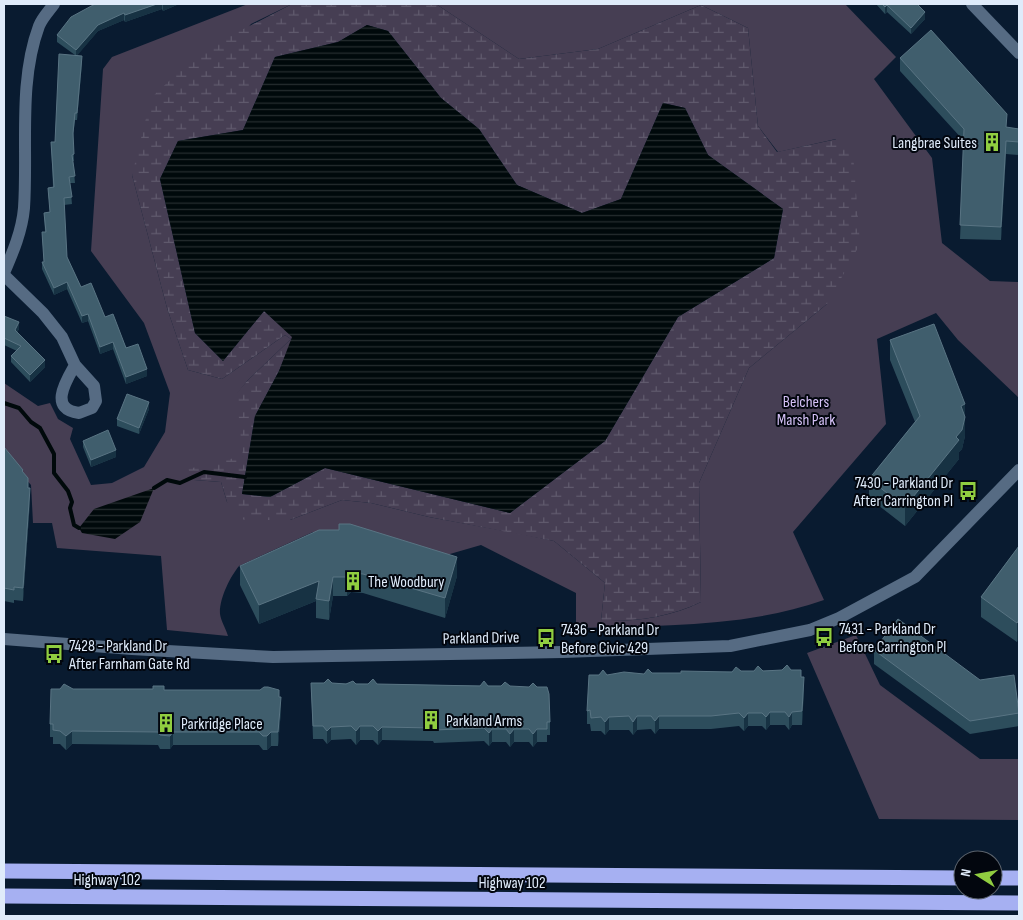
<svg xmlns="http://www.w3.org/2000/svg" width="1023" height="920" viewBox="0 0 1023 920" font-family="'Sofia Sans Condensed',sans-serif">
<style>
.green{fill:#463e53}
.wetland{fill:url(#wetland-marsh);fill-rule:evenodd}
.water{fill:url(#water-rules)}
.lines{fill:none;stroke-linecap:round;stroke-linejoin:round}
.stream{stroke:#00090b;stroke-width:4}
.minor{stroke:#566b83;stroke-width:12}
.highway{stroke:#a6b0f2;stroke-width:15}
.wall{fill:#2d4d5c}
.shaded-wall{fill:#173243}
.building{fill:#405e6d;stroke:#597483}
.labels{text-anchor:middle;stroke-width:4;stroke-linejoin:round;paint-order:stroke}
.poi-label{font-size:16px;fill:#dfebfa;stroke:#02060e;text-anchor:start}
.park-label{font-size:16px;fill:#d6c2f8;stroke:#02060e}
.street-label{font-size:16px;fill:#dfebfa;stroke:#02060e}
</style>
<defs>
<pattern id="wetland-marsh" width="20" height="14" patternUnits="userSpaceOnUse" patternTransform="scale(1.25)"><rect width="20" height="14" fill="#463e53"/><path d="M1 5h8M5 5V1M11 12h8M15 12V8" fill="none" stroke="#605a6d"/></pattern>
<pattern id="water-rules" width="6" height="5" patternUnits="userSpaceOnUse" patternTransform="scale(1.25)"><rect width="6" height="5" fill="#00090b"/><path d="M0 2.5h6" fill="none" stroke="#252d2f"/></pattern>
</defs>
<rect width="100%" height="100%" fill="#091b30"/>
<path class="green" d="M 248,4 L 292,4 L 251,24 L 132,175 L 167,308 L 188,370 L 222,379 L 285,335 L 291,339 L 247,381 L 237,394 L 244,456 L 194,480 L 221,482 L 227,502 L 290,520 L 342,500 L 371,503 L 429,517 L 521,534 L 554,541 L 605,583 L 601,621 C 634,622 672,617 701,602 L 699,483 L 749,368 L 827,304 L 836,139 L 778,152 L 758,126 L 748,28 L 701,5 L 598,49 L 519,59 L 436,4 L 845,4 L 896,57 L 874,79 L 932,158 L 942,243 L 990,281 L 1019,282 L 1019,398 L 958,340 L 936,313 L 877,339 L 886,424 L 793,532 L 824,600 C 744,628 660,625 576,628 L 576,593 L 481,545 L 443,556 L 366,533 L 313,532 L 239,566 C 230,577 219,599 220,614 C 221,621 226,629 228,636 L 167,630 L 161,556 L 57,548 L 52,523 L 33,523 L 31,485 L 4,455 L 4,383 L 38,406 L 50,403 L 58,419 L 73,428 L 70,439 L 91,485 L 112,483 L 144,467 L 165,432 L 170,393 L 144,323 L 91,251 L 103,69 L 112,57 Z
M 856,635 L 880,685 L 980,759 L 1019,759 L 1019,820 L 879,819 L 807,653 Z"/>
<path class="wetland" d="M 292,4 L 436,4 L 519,59 L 598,49 L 701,5 L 748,28 L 758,126 L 777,152 L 837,139 L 853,153 L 860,244 L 827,304 L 749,368 L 699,483 L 701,602 C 671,617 634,622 601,621 L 605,583 L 554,541 L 429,517 L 371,503 L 342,500 L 290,520 L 244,520 L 227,502 L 221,482 L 194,480 L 188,469 L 243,456 L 236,394 L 247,381 L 291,339 L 285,335 L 222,379 L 188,370 L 167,308 L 132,175 L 151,98 L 201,51 ZM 367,25 L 388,31 L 441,98 L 479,129 L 517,185 L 582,213 L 621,199 L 663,103 L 685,108 L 708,155 L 783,209 L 774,258 L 678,317 L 605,441 L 510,513 L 325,468 L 270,497 L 242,494 L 255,416 L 279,371 L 293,337 L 264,311 L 223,361 L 195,333 L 160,179 L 178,141 L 243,130 L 275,57 L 338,42 Z"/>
<path class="water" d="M 367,25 L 388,31 L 441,98 L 479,129 L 517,185 L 582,213 L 621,199 L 663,103 L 685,108 L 708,155 L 783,209 L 774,258 L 678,317 L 605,441 L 510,513 L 325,468 L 270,497 L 242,494 L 255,416 L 279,371 L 292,337 L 264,311 L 223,361 L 195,333 L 160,179 L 178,141 L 243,130 L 275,57 L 338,42 Z
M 154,488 L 140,522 L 115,539 L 82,533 L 79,528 L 94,509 Z"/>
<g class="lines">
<path class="stream" d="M 4,403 L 19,408 L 31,422 L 40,428 L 54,454 L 54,473 L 68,491 L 72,502 L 70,508 L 74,525 L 79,528
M 154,488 L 167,480 L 180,483 L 204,472 L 245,477"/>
<path class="minor" d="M 972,4 L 1019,53
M 4,273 C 13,252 22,231 24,208 C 28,149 18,82 39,26 C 42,18 49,11 54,4
M 4,275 L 43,313 L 62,337 L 75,365 L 94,386 L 96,401 L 92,408 L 79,413 C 48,409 66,381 75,365
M 4,639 L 132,649 L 273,657 L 563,652 L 730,646 L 810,630 L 839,618 L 915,577 L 1019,470"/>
<path class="highway" d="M 4,871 L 963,878
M 993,878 L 1019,878
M 4,896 L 1019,903"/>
</g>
<path class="wall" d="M 95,4 L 179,4 L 163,11 L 162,9 L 125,22 L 124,20 L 98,31 L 77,55 L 82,63 L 77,120 L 75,120 L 73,137 L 74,161 L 73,161 L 75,183 L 70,183 L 72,204 L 64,205 L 67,257 L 81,287 L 105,317 L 147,376 L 126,384 L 113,349 L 100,354 L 88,321 L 82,323 L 67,289 L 54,295 L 42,269 L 42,262 L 44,262 L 42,232 L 45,232 L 44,213 L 50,212 L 48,188 L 53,187 L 51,142 L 55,142 L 75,55 L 57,42 L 57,35 Z
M 876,4 L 917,4 L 925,19 L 911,34 L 887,12 L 885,14 Z
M 900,58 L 1007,128 L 1019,142 L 1019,155 L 1006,154 L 1001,240 L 960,239 L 964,141 L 900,71 Z
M 4,316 L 19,329 L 17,332 L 45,367 L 30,382 L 11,362 L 11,356 L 17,351 L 4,345 Z
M 890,340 L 965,423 L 965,436 L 962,449 L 959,452 L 959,459 L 905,526 L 869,498 L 869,479 L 915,422 L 890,360 Z
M 149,409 L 139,434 L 117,426 L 117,419 Z
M 83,441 L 116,457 L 91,467 L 83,447 Z
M 4,447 L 23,472 L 28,488 L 30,501 L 23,601 L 14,600 L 14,603 L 4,601 Z
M 1019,546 L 1017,642 L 981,617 L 981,597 Z
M 240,566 L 457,576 L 445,618 L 363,593 L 351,592 L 347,596 L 333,596 L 329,620 L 316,618 L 316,601 L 259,624 L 240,585 Z
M 874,650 L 980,680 L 1019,713 L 1019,726 L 970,734 L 874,664 Z
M 791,670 L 801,677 L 804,690 L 802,725 L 792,725 L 789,730 L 785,725 L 770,725 L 766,730 L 762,726 L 748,726 L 744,731 L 739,726 L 711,729 L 659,729 L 655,734 L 651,729 L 637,730 L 633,735 L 629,730 L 609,730 L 605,735 L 601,731 L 591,731 L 590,724 L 587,724 L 587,711 L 607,675 Z
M 311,683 L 510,686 L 550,722 L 550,735 L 547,735 L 547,742 L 537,742 L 533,747 L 529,742 L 514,742 L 510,747 L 506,742 L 492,742 L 489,746 L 484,741 L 434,743 L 433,741 L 382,740 L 378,745 L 373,740 L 360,740 L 356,745 L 351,739 L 331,740 L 327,744 L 323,739 L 313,739 Z
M 73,689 L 164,690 L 279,697 L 281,710 L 278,746 L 271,746 L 267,750 L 263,750 L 259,745 L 173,745 L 170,749 L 160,749 L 158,745 L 72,744 L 66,750 L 60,744 L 53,744 L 53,737 L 50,737 L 50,724 Z"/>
<path class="shaded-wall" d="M 157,4 L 162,4 L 162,9 L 125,22 L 125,15 Z
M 163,4 L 179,4 L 163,11 Z
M 887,5 L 887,12 L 885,14 L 885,7 Z
M 925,12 L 925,19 L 911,34 L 911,28 Z
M 124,13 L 124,20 L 98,31 L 76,57 L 76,50 L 98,25 Z
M 82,56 L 82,63 L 77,120 L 77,113 Z
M 1006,141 L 1006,154 L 1001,240 L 1001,227 Z
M 67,282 L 67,289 L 54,295 L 54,288 Z
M 88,314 L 88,321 L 82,323 L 82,316 Z
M 19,322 L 19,329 L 15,337 L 15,330 Z
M 113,342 L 113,349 L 100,354 L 100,347 Z
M 45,360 L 45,367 L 30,382 L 30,375 Z
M 147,369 L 147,376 L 126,384 L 126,377 Z
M 149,402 L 149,409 L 139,434 L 139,428 Z
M 965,404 L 965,436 L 962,449 L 959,452 L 959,459 L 905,526 L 905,507 L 956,437 L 961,406 Z
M 116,450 L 116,457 L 91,467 L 91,460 Z
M 30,488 L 30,501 L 23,601 L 23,588 Z
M 457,557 L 457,576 L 445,618 L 445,598 Z
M 351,573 L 351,592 L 347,596 L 347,577 Z
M 333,577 L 333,596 L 329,620 L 329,601 Z
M 319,581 L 316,601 L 259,624 L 259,605 Z
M 1019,620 L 1019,639 L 1017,642 L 1017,623 Z
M 804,677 L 804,690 L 802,725 L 802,711 Z
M 281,697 L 281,710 L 278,746 L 278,732 Z
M 770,712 L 770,725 L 766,730 L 766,717 Z
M 792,712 L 792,725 L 789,730 L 789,717 Z
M 748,713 L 748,726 L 744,731 L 744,718 Z
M 637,716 L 637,730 L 633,735 L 633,722 Z
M 659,716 L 659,729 L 655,734 L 655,721 Z
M 609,717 L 609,730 L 605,735 L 605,722 Z
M 360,726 L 360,740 L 356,745 L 356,731 Z
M 331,727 L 331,740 L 327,744 L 327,731 Z
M 382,727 L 382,740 L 378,745 L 378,731 Z
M 492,729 L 492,742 L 489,746 L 489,733 Z
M 514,729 L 514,742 L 510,747 L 510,734 Z
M 537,729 L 537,742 L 533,747 L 533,734 Z
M 72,731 L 72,744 L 66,750 L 66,736 Z
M 173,732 L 173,745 L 170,749 L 170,736 Z
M 271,732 L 271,746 L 267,750 L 267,736 Z"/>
<path class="building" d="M 95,4 L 157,4 L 125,15 L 124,13 L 98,25 L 76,50 L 57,35 L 71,17 Z
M 882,4 L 917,4 L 925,12 L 911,28 L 887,5 L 885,7 Z
M 931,30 L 1007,114 L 1006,127 L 1019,129 L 1019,142 L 1006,141 L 1001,227 L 960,225 L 964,129 L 900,58 Z
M 59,54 L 82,56 L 77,113 L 75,113 L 73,133 L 74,154 L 72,155 L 75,176 L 69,177 L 72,197 L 64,198 L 67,257 L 81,287 L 91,283 L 105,317 L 113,314 L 126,348 L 138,344 L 147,369 L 126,377 L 113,342 L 100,347 L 88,314 L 82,316 L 67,282 L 54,288 L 42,262 L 44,262 L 42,232 L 46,232 L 44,213 L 50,212 L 48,188 L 54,187 L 51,142 L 55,142 Z
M 4,316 L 19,322 L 15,330 L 45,360 L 30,375 L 11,356 L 21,346 L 4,338 Z
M 934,324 L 965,404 L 961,406 L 965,417 L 962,430 L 956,437 L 959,440 L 905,507 L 869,479 L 920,416 L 890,340 Z
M 127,394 L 149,402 L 139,428 L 117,419 Z
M 108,430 L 116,450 L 91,460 L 83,441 Z
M 4,447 L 23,470 L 22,471 L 28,478 L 28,488 L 30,488 L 23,588 L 14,587 L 14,590 L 4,588 Z
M 339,524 L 350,524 L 457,557 L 445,598 L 363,574 L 351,573 L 347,577 L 333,577 L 329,601 L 316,599 L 319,581 L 259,605 L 240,566 L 319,530 L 339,530 Z
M 1019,546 L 1019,620 L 1017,623 L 981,597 Z
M 898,619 L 980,680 L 1014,675 L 1019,713 L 970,721 L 874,650 Z
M 787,665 L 791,670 L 801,670 L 801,677 L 804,677 L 802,711 L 792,712 L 789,717 L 785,712 L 770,712 L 766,717 L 762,713 L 748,713 L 744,718 L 739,713 L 711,716 L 659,716 L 655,721 L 651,716 L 637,716 L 633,722 L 629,716 L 609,717 L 605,722 L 601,717 L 591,718 L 590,710 L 587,711 L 589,675 L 599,675 L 603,670 L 607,675 L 624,672 L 644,674 L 648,669 L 652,673 L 681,673 L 681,671 L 732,672 L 736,667 L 741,671 L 754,671 L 758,666 L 763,671 L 782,670 Z
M 328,679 L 332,683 L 346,684 L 353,681 L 356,684 L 368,684 L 373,679 L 377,684 L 480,686 L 484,681 L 488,686 L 501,686 L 505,682 L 510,686 L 529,687 L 533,683 L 537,687 L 547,687 L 549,694 L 550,722 L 547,722 L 547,729 L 537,729 L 533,734 L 529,729 L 514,729 L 510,734 L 506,729 L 492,729 L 489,733 L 484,728 L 434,730 L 433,728 L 382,727 L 378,731 L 373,726 L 360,726 L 356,731 L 351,726 L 331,727 L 327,731 L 323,726 L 313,726 L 311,683 L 324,683 Z
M 64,684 L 73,689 L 153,689 L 153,686 L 164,686 L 164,690 L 260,690 L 264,687 L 268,687 L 279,690 L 279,697 L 281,697 L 278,732 L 271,732 L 267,736 L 263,736 L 259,732 L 173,732 L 170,736 L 160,735 L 158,732 L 72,731 L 66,736 L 60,731 L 53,730 L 53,724 L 50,724 L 51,689 L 60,689 Z"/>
<defs>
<g id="building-bare" transform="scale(1.5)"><path d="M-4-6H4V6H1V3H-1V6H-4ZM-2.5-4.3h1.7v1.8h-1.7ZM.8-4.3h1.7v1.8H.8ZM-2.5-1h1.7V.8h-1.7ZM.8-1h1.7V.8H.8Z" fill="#90cd40" stroke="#02060e" stroke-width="2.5" paint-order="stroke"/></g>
<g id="bus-bare" transform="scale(1.5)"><path d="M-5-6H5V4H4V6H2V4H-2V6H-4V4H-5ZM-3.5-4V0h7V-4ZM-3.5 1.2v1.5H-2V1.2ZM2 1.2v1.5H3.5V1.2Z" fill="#90cd40" stroke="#02060e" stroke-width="2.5" paint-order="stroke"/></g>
</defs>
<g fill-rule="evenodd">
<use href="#building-bare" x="992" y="142"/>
<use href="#bus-bare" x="968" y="491"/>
<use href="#building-bare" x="353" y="581"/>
<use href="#bus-bare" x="824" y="637"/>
<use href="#bus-bare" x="546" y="638"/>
<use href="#bus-bare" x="54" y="654"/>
<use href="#building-bare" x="431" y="720"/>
<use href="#building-bare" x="166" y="723"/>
</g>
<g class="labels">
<g class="poi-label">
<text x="977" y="148" text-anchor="end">Langbrae Suites</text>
<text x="953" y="488" text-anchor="end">7430 - Parkland Dr<tspan x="953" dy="18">After Carrington Pl</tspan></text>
<text x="368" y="587">The Woodbury</text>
<text x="839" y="634">7431 - Parkland Dr<tspan x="839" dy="18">Before Carrington Pl</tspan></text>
<text x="561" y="635">7436 - Parkland Dr<tspan x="561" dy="18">Before Civic 429</tspan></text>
<text x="69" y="651">7428 - Parkland Dr<tspan x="69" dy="18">After Farnham Gate Rd</tspan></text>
<text x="446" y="726">Parkland Arms</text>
<text x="181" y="729">Parkridge Place</text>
</g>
<g class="park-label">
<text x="806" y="407">Belchers<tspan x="806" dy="18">Marsh Park</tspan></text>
</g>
<g class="street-label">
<text transform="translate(481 637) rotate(-1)" y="6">Parkland Drive</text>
<text x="107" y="885">Highway 102</text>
<text x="512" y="888">Highway 102</text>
</g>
</g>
<rect width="1023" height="920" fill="none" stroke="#dfebfa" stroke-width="10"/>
<g transform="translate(978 875) rotate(281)"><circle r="24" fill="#02060e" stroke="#5a626c"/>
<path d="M0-4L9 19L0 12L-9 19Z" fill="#90cd40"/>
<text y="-8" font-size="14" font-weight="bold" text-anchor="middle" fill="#dfebfa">N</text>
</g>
</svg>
